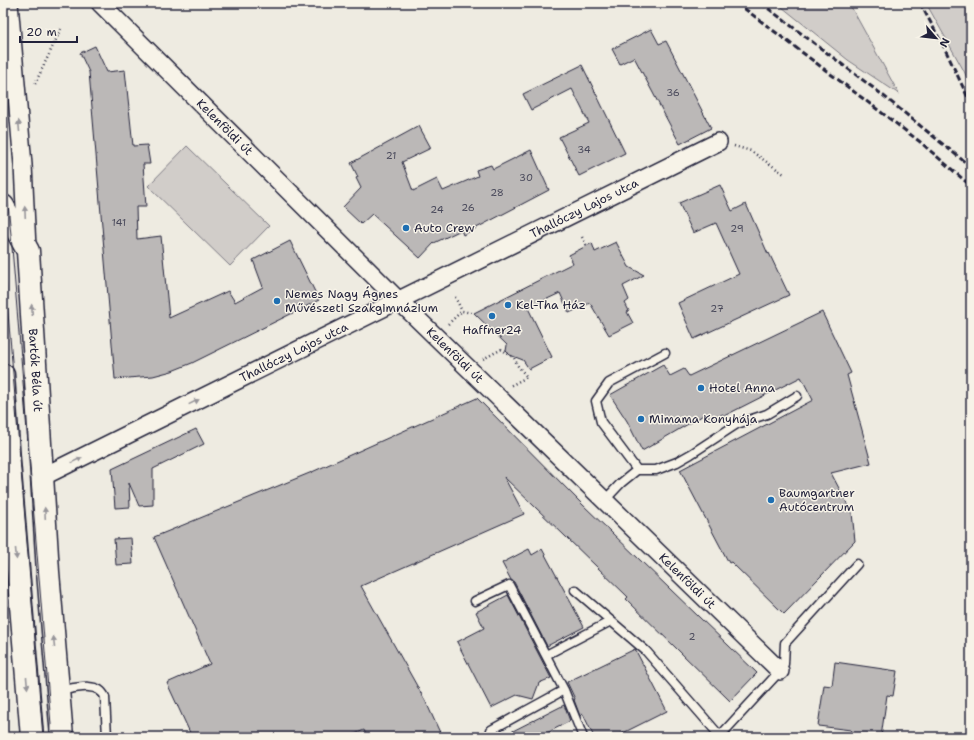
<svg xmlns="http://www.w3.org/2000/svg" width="974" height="740" viewBox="0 0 974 740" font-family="'Shantell Sans',sans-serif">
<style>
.green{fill:#d1cdc9;stroke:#7a7882}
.building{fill:#bbb8b7;stroke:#22223b}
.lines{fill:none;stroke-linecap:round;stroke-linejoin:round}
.lane-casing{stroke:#22223b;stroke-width:11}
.street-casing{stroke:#22223b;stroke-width:20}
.secondary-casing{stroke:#22223b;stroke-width:25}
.path{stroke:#22223b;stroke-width:2.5;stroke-dasharray:1 3;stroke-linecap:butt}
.lane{stroke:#f7f3e8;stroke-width:8}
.street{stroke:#f7f3e8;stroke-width:17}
.secondary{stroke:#f7f3e8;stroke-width:22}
.tram{stroke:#22223b;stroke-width:1}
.rail{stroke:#22223b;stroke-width:3;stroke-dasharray:6 3;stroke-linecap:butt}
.oneway{fill:#97959a}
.poi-dot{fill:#1f6fb2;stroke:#f7f3e8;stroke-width:1.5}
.labels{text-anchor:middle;stroke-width:3;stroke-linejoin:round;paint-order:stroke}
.number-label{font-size:10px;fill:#48485a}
.street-label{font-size:12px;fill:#22223b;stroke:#f7f3e8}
.poi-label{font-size:12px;fill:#22223b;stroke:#f7f3e8;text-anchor:start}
</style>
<rect width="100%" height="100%" fill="#eeebe1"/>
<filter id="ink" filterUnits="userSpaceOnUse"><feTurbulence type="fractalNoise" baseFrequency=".025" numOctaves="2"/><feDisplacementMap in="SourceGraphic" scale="8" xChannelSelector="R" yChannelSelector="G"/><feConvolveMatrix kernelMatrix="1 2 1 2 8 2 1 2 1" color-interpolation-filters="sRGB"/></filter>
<g filter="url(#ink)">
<path class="green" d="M 777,3 L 849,3 L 899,94 L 848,60 Z
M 926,3 L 970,3 L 971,4 L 971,88 L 964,71 Z
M 187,146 L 269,226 L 230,266 L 148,186 Z"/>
<path class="building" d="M 651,29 L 659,44 L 666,41 L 711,128 L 680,144 L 634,57 L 620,64 L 612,49 Z
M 95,46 L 107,72 L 125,70 L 133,146 L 147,145 L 150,164 L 143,164 L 146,207 L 136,207 L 137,239 L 161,236 L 169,318 L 228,291 L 235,302 L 263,287 L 253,260 L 290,241 L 319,300 L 192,363 L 172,371 L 153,376 L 115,379 L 89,72 L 80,53 Z
M 582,65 L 625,153 L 579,176 L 559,137 L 589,123 L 572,89 L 531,110 L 523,94 Z
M 419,126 L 431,148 L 402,162 L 413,191 L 437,179 L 443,191 L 478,176 L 476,170 L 491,165 L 493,169 L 531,150 L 549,190 L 463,235 L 461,230 L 434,243 L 420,258 L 372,214 L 361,224 L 343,207 L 361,188 L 356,178 L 358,177 L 351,163 Z
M 720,185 L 732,211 L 746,204 L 768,254 L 769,253 L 789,295 L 694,339 L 678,303 L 739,274 L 716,223 L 693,233 L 679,203 Z
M 616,242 L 629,267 L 644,275 L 623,286 L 629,300 L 625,303 L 629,311 L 627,312 L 633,323 L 609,335 L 590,303 L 569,313 L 560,293 L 528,308 L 552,357 L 529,369 L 523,360 L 510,355 L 506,351 L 507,345 L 474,313 L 573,263 L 569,255 L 592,243 L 595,252 Z
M 822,312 L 851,373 L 847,375 L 871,463 L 831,473 L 852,513 L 855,541 L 784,614 L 731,562 L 729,563 L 680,470 L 813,400 L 801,377 L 724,416 L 723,414 L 710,420 L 707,413 L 642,451 L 627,421 L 610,395 L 663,365 L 670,376 L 684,369 L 689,376 Z
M 477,398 L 582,504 L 757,673 L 730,701 L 626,599 L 628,597 L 504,477 L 524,514 L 361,586 L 426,702 L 442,737 L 367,737 L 364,730 L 348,737 L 192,737 L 167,683 L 210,664 L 154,537 L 312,472 Z
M 196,429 L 204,444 L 153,469 L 153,505 L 139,506 L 129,483 L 130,507 L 115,508 L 112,469 Z
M 131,538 L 133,564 L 116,565 L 114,539 Z
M 529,549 L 532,555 L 542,549 L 584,627 L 547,646 L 514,582 L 511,580 L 502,563 Z
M 508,595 L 551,678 L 539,683 L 533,699 L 517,695 L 491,708 L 457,642 L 484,628 L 476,612 Z
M 635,649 L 667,711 L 615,737 L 594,737 L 583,714 L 580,716 L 574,700 L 575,699 L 567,682 Z
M 835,662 L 897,671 L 893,696 L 887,695 L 881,737 L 849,737 L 851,730 L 818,726 L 824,685 L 832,686 Z
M 564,705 L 570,721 L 539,737 L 501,737 Z"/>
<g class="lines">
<g class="lane-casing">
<path id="lane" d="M 637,470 L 601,422 L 596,401 L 609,383 L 665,353
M 604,501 L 621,483 L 637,470 L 656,470 L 677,462 L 691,454 L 737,424 L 767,414 L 797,396
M 575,590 L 646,651 L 720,736
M 475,601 L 509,585 L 564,690
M 546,655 L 611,621
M 59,691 C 72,689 98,680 105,697 L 107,737
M 490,737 L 491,730 L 564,690 L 583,737
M 716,737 L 720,736 L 780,671 L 784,664 L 785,643 L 857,564"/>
</g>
<g class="street-casing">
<g id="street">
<path d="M 9,3 L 23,165 L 27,248"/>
<path id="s1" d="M 100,3 L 398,300 L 780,671"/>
<path id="s2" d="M 42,477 L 718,142"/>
</g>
</g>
<g class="secondary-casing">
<g id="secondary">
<path id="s3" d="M 3,206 L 28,251 L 48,572 L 62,737"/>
<path d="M 3,375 L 9,461 L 32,737"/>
</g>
</g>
<path class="path" d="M 35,84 L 61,29
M 734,146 L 751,151 L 784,174
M 582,237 L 587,246
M 455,297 L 462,311 L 472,313
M 448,324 L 462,311
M 501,349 L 514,358 L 518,366 L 527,377 L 510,386
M 483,359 L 502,349"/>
<use href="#lane" class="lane"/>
<use href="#street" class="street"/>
<use href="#secondary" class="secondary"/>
<path class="tram" d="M 3,154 L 11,235 L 52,737
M 3,252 L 43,737"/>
<path class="rail" d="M 737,3 L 919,141 L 971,186
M 761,3 L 880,93 L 971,167
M 920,3 L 944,47 L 971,104"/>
</g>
<defs><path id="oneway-solid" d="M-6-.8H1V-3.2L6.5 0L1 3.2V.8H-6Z"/></defs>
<g class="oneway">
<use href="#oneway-solid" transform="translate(19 126) rotate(-95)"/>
<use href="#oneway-solid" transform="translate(25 212) rotate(-93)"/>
<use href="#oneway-solid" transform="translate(32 310) rotate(-94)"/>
<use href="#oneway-solid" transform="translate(194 402) rotate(-26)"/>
<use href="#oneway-solid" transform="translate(77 460) rotate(-26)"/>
<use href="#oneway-solid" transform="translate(45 513) rotate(-93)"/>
<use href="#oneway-solid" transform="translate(16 554) rotate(85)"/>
<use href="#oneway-solid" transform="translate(54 642) rotate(-95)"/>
<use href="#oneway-solid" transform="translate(27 683) rotate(85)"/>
</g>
</g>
<g class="poi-dot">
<circle cx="406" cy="228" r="4"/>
<circle cx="277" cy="301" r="4"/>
<circle cx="508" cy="305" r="4"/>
<circle cx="492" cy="316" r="4"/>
<circle cx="701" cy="388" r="4"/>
<circle cx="641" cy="419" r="4"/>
<circle cx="771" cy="500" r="4"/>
</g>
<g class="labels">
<g class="number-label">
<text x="673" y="96">36</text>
<text x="584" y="153">34</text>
<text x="391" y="159">21</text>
<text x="526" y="181">30</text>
<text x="497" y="196">28</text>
<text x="468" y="211">26</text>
<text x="437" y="213">24</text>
<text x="119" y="226">141</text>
<text x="737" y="232">29</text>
<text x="717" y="312">27</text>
<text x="692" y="640">2</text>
</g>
<g class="street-label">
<text dy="4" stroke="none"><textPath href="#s1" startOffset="176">Kelenföldi út</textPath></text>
<text dy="4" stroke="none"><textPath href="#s2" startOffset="605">Thallóczy Lajos utca</textPath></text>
<text dy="4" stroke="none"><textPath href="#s2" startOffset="281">Thallóczy Lajos utca</textPath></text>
<text dy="4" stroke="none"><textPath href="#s1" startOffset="500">Kelenföldi út</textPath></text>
<text dy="4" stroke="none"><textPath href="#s3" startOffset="171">Bartók Béla út</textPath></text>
<text dy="4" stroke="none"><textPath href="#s1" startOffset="824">Kelenföldi út</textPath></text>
</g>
<g class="poi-label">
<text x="414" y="232">Auto Crew</text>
<text x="285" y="298">Nemes Nagy Ágnes<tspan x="285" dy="14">Művészeti Szakgimnázium</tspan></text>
<text x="516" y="309">Kel-Tha Ház</text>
<text x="492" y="334" text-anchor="middle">Haffner24</text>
<text x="709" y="392">Hotel Anna</text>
<text x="649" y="423">Mimama Konyhája</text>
<text x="779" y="497">Baumgartner<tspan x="779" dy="14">Autócentrum</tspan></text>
</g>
</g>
<rect width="974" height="740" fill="none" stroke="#f7f3e8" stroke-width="16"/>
<rect x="8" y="8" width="958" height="724" fill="none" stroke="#22223b" stroke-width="1.5" filter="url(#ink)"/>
<g transform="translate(936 38) rotate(118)" stroke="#f7f3e8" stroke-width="3" paint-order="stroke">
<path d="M0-3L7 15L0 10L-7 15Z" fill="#22223b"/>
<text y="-6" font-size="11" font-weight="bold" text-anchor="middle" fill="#22223b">N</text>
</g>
<path d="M20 36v6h57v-6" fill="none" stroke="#22223b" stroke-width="2"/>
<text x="26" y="36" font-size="12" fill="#22223b" stroke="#f7f3e8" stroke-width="3" paint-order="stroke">20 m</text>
</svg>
